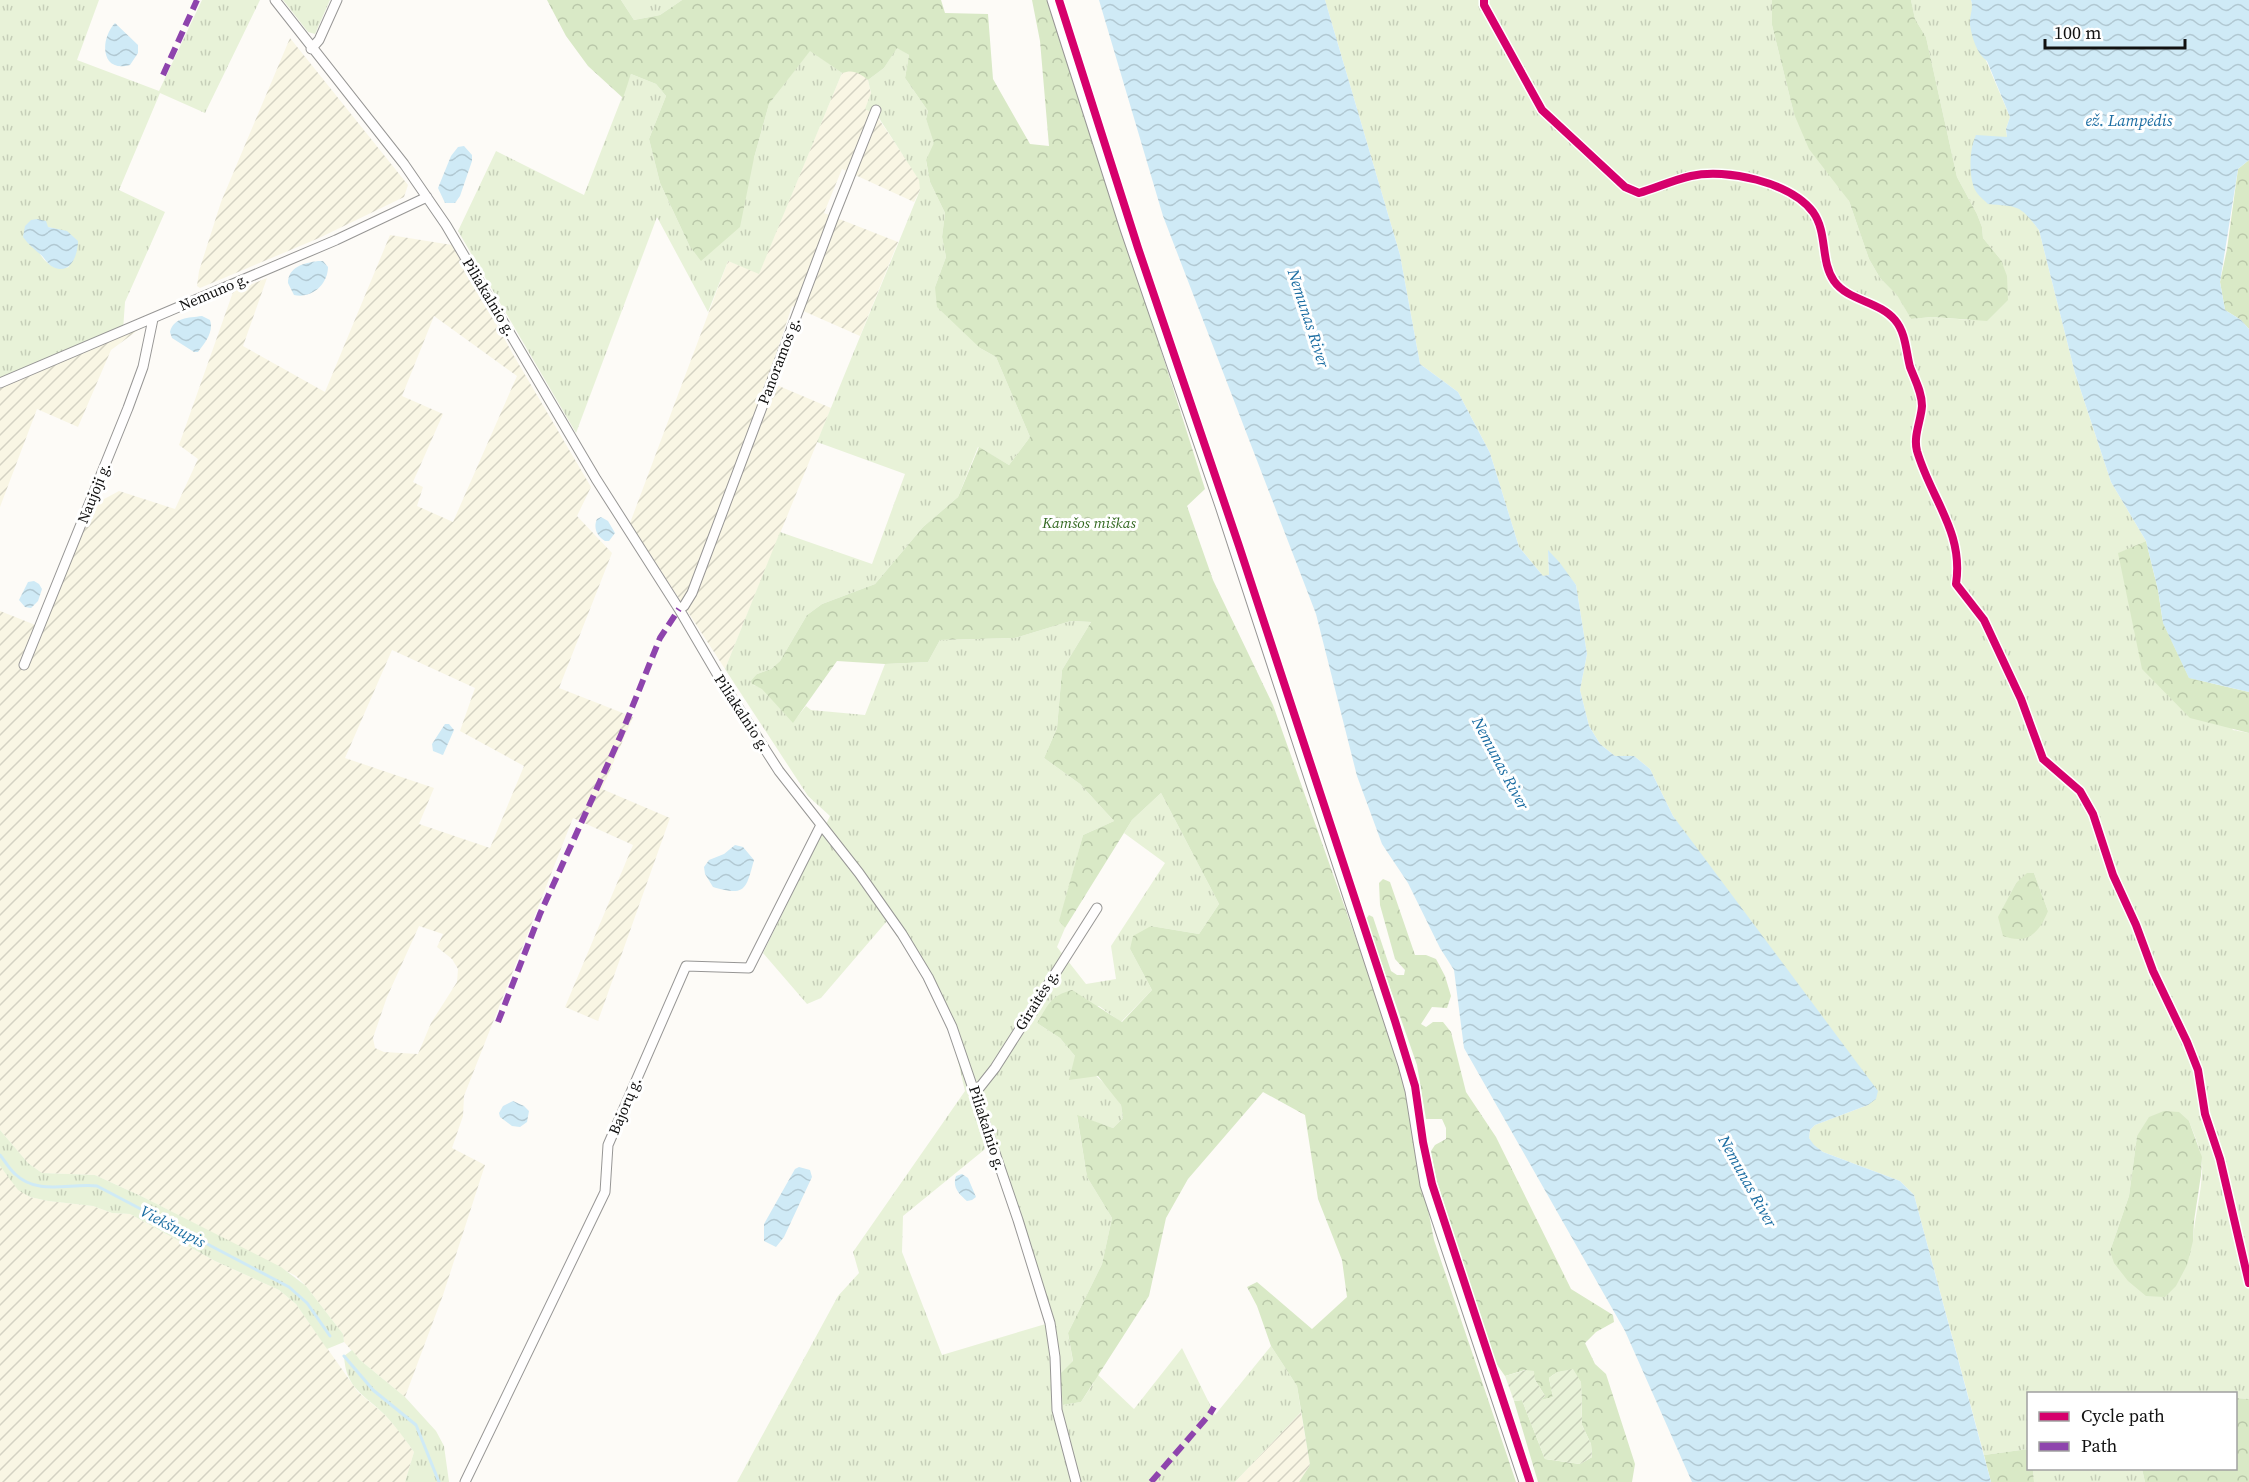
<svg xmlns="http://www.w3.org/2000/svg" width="2249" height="1482" viewBox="0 0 2249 1482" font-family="'Source Serif 4',serif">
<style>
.farmland{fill:url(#farmland-furrows);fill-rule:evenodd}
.grass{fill:url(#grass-tufts);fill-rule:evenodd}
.forest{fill:url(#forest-crowns)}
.garden{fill:url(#garden-furrows)}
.water{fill:url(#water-waves)}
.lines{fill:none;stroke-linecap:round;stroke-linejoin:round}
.stream{stroke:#cfeaf6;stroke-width:3}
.minor-casing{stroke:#979695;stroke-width:11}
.minor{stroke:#fffefe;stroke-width:9}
.quiet{stroke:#8e44ad;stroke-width:6;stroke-dasharray:12 6;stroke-linecap:butt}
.cycleway-casing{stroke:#fff;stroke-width:11}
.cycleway{stroke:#d6006c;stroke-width:8}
.labels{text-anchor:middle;stroke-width:6;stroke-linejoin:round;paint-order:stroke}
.street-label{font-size:15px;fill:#111;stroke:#fff}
.park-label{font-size:15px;font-style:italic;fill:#336921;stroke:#fff}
.water-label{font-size:16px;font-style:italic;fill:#1b6da2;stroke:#fff}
</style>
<defs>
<pattern id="farmland-furrows" width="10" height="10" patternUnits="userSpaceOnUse" patternTransform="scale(1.5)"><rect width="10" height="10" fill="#f9f6e4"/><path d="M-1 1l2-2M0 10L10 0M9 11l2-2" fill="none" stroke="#d4d2c3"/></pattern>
<pattern id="grass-tufts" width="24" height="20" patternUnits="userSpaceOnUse" patternTransform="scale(1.5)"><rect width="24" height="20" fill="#e8f2d8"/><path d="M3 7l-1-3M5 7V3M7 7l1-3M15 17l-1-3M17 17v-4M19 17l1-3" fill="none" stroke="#c6ceb8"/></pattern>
<pattern id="forest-crowns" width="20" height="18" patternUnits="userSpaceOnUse" patternTransform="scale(1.5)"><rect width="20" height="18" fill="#d9e9c6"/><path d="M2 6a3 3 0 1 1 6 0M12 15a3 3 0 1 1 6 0" fill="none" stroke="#b9c7a9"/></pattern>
<pattern id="garden-furrows" width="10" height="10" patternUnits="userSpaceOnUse" patternTransform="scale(1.5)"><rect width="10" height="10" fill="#e8f2d8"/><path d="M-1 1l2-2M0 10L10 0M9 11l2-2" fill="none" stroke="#c6ceb8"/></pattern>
<pattern id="water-waves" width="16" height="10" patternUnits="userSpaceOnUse" patternTransform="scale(1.5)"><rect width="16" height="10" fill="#cfeaf6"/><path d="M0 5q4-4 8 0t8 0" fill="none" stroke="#b1c8d2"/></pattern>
</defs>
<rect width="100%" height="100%" fill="#fdfbf7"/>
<path class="farmland" d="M 290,38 L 408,185 L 404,197 L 319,238 L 200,288 L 197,286 L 199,271 L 221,202 Z
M 849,70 L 860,72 L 868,80 L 876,115 L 920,180 L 920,190 L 914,202 L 842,169 L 824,213 L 898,242 L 860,336 L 792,306 L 767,381 L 831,408 L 725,669 L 630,523 L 728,261 L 759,273 L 842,73 Z
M 390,235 L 452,245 L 514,356 L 591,487 L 577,516 L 612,553 L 559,688 L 633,717 L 602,789 L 670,818 L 598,1021 L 565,1007 L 633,845 L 573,818 L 464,1096 L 463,1116 L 452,1148 L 485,1165 L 443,1295 L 405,1397 L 360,1360 L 344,1342 L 343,1334 L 306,1286 L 296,1276 L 143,1197 L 95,1175 L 42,1173 L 28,1163 L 0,1130 L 0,611 L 43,628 L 95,504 L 119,491 L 175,509 L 198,459 L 179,445 L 233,292 L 267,278 L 243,346 L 325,392 ZM 434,316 L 517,376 L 453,522 L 417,506 L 423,487 L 413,482 L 443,414 L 402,396 ZM 392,650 L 475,688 L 460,731 L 524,766 L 490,848 L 419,824 L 434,788 L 345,758 ZM 419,926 L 443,934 L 437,947 L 452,959 L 458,969 L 457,982 L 431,1023 L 418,1054 L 384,1052 L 375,1048 L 373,1038 L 387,997 Z
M 153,319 L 111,350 L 78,427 L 37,409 L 0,507 L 0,383 Z
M 0,1166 L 18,1189 L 30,1197 L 48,1201 L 93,1206 L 112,1213 L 130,1214 L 215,1261 L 279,1290 L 296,1304 L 358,1392 L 384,1414 L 399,1431 L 414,1452 L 405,1482 L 0,1482 Z
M 1301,1412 L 1310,1465 L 1299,1482 L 1235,1482 Z"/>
<path class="grass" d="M 0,0 L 99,0 L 77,60 L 159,91 L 202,0 L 260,0 L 205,113 L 160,93 L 119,190 L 165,212 L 125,302 L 123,330 L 0,383 ZM 48,227 L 56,229 L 69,267 C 56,271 47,265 40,254 Z
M 283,0 L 330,0 L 315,34 L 308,32 Z
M 621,0 L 682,0 L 660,15 L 634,20 Z
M 1325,0 L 1772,0 L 1772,25 L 1794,114 L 1849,201 L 1869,259 L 1880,278 L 1897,294 L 1911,319 L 1932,317 L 1970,320 L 2001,260 L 1983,238 L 1982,227 L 1977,214 L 1957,177 L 1926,37 L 1915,19 L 1911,0 L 1971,0 L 1973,8 L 1970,23 L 2010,117 L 2006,129 L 2007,137 L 2005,138 L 2017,206 L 2026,213 L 2039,230 L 2075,373 L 2111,482 L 2146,541 L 2119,553 L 2233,730 L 2249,733 L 2249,1399 L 2236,1398 L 2236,1394 L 2028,1394 L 2028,1449 L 1984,1455 L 1914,1195 L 1900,1181 L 1823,1152 L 1813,1145 L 1809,1138 L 1810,1130 L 1815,1125 L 1868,1105 L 1673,816 L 1650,769 L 1634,756 L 1615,756 L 1600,744 L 1589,726 L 1580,690 L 1587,654 L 1576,585 L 1548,551 L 1549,575 L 1543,576 L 1519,547 L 1490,453 L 1458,392 L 1420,364 L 1400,255 ZM 2034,873 L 2048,911 L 1999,917 L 2016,883 ZM 2189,1121 C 2193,1132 2199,1145 2201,1156 C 2206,1178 2194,1216 2193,1241 L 2110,1251 L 2129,1196 L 2137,1136 Z
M 897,47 L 909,55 L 905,78 L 928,111 L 926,119 L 935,143 L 926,161 L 930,182 L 945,213 L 942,237 L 946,257 L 935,287 L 980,348 L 996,357 L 1030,437 L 1009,465 L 978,447 L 958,497 L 923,527 L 875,584 L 822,604 L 807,615 L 780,661 L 771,669 L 757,674 L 753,685 L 762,688 L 793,722 L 806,706 L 811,710 L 865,715 L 885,664 L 928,662 L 940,640 L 1015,638 L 1071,621 L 1091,622 L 1062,670 L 1057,728 L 1044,758 L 1080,784 L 1114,821 L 1083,835 L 1060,920 L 1065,928 L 1057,947 L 1086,984 L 1116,979 L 1111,946 L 1165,863 L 1124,833 L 1132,820 L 1161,793 L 1219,904 L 1199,934 L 1151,926 L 1130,949 L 1152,990 L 1121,1022 L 1099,1006 L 1037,1023 L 1060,1038 L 1075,1056 L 1111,1090 L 1121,1105 L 1123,1118 L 1113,1128 L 1077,1116 L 1087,1177 L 1112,1218 L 1102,1264 L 1068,1333 L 1073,1362 L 1063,1405 L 1081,1402 L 1093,1384 L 1097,1374 L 1134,1409 L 1182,1348 L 1215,1415 L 1271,1346 L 1297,1386 L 1301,1412 L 1235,1482 L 737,1482 L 838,1296 L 859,1273 L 853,1252 L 965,1091 L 954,1044 L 926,980 L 887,921 L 821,998 L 807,1004 L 763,953 L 830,816 L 808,796 L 725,669 L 780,532 L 872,564 L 905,474 L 817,442 L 920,190 L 919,180 L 877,115 L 865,109 L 871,93 L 868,80 L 884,68 ZM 995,1141 L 1049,1323 L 942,1355 L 902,1252 L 903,1216 Z
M 810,50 L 842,73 L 759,274 L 728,261 L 708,312 L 657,217 L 576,433 L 458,231 L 496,151 L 584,195 L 631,74 L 656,84 L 666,96 L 649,139 L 660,183 L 689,245 L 754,158 L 769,104 Z
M 0,1130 L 28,1163 L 42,1173 L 95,1175 L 143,1197 L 281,1267 L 306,1286 L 343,1334 L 344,1342 L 327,1349 L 296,1304 L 279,1290 L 215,1261 L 130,1214 L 112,1213 L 93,1206 L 48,1201 L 30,1197 L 18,1190 L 0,1166 Z
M 352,1350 L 360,1360 L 405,1397 L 436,1431 L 444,1446 L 449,1482 L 405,1482 L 414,1452 C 405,1439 396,1427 385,1415 C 364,1394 346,1389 344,1356 Z
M 2033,1469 L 2142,1469 L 2145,1482 L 2034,1482 Z"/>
<path class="forest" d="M 547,0 L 621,0 L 634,20 L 660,15 L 682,0 L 941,0 L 945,13 L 988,14 L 993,79 L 1030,144 L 1049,146 L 1040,41 L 1032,0 L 1050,0 L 1205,489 L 1187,506 L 1213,580 L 1273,705 L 1398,1057 L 1434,1240 L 1516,1482 L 1299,1482 L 1310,1465 L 1297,1386 L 1271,1346 L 1257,1306 L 1247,1287 L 1257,1282 L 1312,1329 L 1347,1297 L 1342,1260 L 1318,1199 L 1305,1115 L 1263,1092 L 1188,1179 L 1166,1218 L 1149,1296 L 1081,1402 L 1063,1405 L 1060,1374 L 1073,1361 L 1068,1333 L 1102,1264 L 1112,1218 L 1087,1177 L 1077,1115 L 1113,1128 L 1123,1118 L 1121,1105 L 1098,1076 L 1069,1080 L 1075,1056 L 1060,1038 L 1037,1023 C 1049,1004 1050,996 1072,990 L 1122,1022 L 1152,990 L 1130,949 L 1133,936 L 1151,926 L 1199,934 L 1219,904 L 1161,793 L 1132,820 L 1065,928 L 1059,921 L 1083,835 L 1114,821 L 1080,784 L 1044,758 L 1057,728 L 1062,670 L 1091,622 L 1071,621 L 1015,638 L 940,640 L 928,662 L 885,664 L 837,661 L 793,723 L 762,689 L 752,684 L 751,681 L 757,674 L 771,669 L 780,661 L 807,615 L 822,604 L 875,584 L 923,527 L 958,497 L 979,447 L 1009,465 L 1030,437 L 996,357 L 980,348 L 937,307 L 935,287 L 946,257 L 942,237 L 945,213 L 930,182 L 926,160 L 934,143 L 926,119 L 928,111 L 905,78 L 909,55 L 897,48 L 884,68 L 868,80 C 860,73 853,69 842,73 L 810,51 L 769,104 L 754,158 L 740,227 L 701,261 L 689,245 L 660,183 L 649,139 L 666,96 L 656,84 L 631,74 L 623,98 L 588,66 L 566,36 Z
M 1772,0 L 1911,0 L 1915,19 L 1926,37 L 1957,177 L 1977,214 L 1982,227 L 1983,238 L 2001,260 L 2007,276 L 2008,300 L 1987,321 L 1932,317 L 1911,319 L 1897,295 L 1880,278 L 1869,259 L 1849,201 L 1809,149 L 1794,114 L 1772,25 Z
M 2249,160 L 2249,329 L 2241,320 L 2225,310 L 2220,282 L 2227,249 L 2238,169 Z
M 2146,541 L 2158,590 L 2163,623 L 2189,678 L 2249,692 L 2249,733 L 2190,718 L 2142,669 L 2118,553 Z
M 2027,873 L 2034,873 L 2048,911 C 2039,933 2028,945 2003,936 L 1998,917 L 2016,883 Z
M 1383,879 L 1390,882 L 1415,955 L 1426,955 L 1436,959 L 1445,976 L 1451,996 L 1447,1008 L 1432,1007 L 1421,1024 L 1426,1027 L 1433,1022 L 1443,1022 L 1451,1032 L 1466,1092 L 1496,1137 L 1571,1289 L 1613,1315 L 1614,1322 L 1596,1332 L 1585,1343 L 1595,1364 L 1606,1374 L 1635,1464 L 1632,1482 L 1538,1482 L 1514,1401 L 1522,1400 L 1545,1459 L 1580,1464 L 1592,1457 L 1591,1444 L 1582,1425 L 1581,1382 C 1567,1371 1563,1367 1549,1378 L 1553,1397 L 1539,1401 L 1545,1396 L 1535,1380 L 1525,1370 L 1505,1376 L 1493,1359 L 1436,1178 L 1431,1151 L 1435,1145 L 1446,1139 L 1446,1128 L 1442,1119 L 1426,1119 L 1417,1065 L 1366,919 L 1369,915 L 1373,917 L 1391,971 L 1397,975 L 1404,975 L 1405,970 L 1395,959 L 1380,905 L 1379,883 Z
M 2164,1111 L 2179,1112 L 2189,1121 L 2202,1157 L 2201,1175 L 2194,1221 L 2193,1241 L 2187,1265 L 2176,1286 L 2165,1297 L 2146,1296 L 2128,1281 L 2114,1263 L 2110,1251 L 2129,1196 L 2137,1136 L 2149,1117 Z
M 2236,1398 L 2249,1399 L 2249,1482 L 2145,1482 L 2142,1469 L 2236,1468 Z
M 2028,1449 L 2028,1468 L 2033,1469 L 2034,1482 L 1991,1482 L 1984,1455 Z"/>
<path class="garden" d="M 1573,1369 L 1581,1382 L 1582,1425 L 1591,1444 L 1592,1457 L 1580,1464 L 1545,1459 L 1522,1400 L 1514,1401 L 1505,1376 L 1526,1370 L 1534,1371 L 1535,1380 L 1545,1396 L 1540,1400 L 1553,1397 L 1549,1378 L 1557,1372 Z"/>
<path class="water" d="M 1099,0 L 1325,0 L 1400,255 L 1420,364 L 1458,392 L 1490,453 L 1519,547 L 1543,576 L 1549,575 L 1548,550 L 1560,563 L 1576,585 L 1587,654 L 1580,690 L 1589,726 L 1600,744 L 1615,756 L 1634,756 L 1650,769 L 1673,816 L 1878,1091 L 1876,1099 L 1868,1105 L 1815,1125 L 1810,1130 L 1809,1138 L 1814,1145 L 1823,1152 L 1900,1181 L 1914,1195 L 1991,1482 L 1692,1482 L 1625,1331 L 1464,1048 L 1454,970 L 1440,948 L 1408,883 L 1382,844 L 1357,776 L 1316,614 L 1163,216 Z
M 1971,0 L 2249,0 L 2249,160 L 2238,169 L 2220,282 L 2225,310 L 2241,320 L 2249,329 L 2249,692 L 2189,678 L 2163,623 L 2158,590 L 2146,541 L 2111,482 L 2075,373 L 2039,230 C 2019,204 2019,207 1988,204 C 1985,201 1980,197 1977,193 C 1968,181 1969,149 1976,135 L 2007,137 L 2006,129 L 2010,117 L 1987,61 C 1977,54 1972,38 1970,25 C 1969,16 1974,9 1971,0 Z
M 115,23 L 138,45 L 138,53 L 130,65 C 100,73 100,39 115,23 Z
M 464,146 L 472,155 L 472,161 L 460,196 L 455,203 L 445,203 L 438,188 L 451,156 L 458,147 Z
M 37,219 L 46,221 L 48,227 L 67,231 L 78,241 C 78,254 71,276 53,267 C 47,264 45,258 40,254 C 33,248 29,245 23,237 L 25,226 L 31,220 Z
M 318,261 L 323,261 L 328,267 C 328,284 312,299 294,295 L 288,283 C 288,267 304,263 318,261 Z
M 202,316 L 210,320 C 214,332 205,343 198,352 L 194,352 L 172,338 L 170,332 C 174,317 188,318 202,316 Z
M 601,517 L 608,521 L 615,533 L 609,541 L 605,541 C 597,536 593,528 597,519 Z
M 34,581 L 39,584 L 42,589 L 38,601 L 31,608 L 25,607 L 19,600 L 28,582 Z
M 445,724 L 449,724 L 454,730 L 443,755 L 433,751 L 432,744 Z
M 735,845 L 743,847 L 754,860 C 746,889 746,897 713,887 L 705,874 L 704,867 L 709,860 L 724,854 Z
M 513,1101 L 524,1106 L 529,1111 L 527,1122 L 520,1127 L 512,1126 L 500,1117 L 499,1113 L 503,1106 Z
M 799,1167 L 810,1170 L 812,1177 L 784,1237 L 776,1247 L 764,1241 L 764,1224 L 795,1169 Z
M 962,1174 L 968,1178 L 976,1197 L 972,1200 L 967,1201 C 959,1194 952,1187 956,1176 Z"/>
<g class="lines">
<path class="stream" d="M 0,1155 C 5,1161 9,1169 15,1174 C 38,1196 69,1183 97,1186 L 289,1287 L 307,1303 L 330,1336
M 344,1356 L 373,1390 L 416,1425 L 439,1482"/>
<g class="minor-casing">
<path id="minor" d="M 275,0 L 404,164 L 446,225 L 596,479 L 679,609 L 723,684 L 779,771 L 859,873 L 902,934 L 928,977 L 952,1027 L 1018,1220 L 1050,1323 L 1055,1357 L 1057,1410 L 1076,1482
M 1052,0 L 1125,229 L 1220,506 L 1403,1065 L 1410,1091 L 1425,1185 L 1524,1482
M 311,49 L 319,40 L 337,0
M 0,383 L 336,240 L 427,197
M 679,609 L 684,606 L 692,593 L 834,216 L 876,110
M 24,665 L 128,408 L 143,367 L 153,319
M 974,1088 L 980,1087 L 995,1068 L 1097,908
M 465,1482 L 605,1192 L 608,1145 L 686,966 L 749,968 L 821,825"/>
</g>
<use href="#minor" class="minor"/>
<path class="quiet" d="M 163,75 L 197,0
M 498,1022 L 540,914 L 621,735 L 660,638 L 679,609
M 1151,1482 L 1209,1415 L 1214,1407"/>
<g class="cycleway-casing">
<path id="cycleway" d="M 1059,0 L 1138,248 L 1239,546 L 1395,1021 L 1415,1086 L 1423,1142 L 1432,1184 L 1530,1482
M 1484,0 L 1484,5 L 1542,110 L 1625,187 L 1639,193 C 1656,188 1673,180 1691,176 C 1726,168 1790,182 1813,212 C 1828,233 1820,261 1834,281 C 1848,301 1879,301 1895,320 C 1906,333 1906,352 1910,367 C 1915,380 1922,392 1922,406 C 1921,421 1913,436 1917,451 C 1931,499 1964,532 1956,584 L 1984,620 L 2021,699 L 2043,759 L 2080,791 L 2093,814 L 2113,875 L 2136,925 L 2153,971 L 2187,1042 L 2198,1070 L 2205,1114 L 2220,1159 L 2249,1283"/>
</g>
<use href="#cycleway" class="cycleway"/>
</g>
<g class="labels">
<g class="street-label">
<text transform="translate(214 292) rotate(-23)" y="5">Nemuno g.</text>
<text transform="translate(489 297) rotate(59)" y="5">Piliakalnio g.</text>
<text transform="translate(779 361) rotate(-69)" y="5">Panoramos g.</text>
<text transform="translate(94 493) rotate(-68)" y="5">Naujoji g.</text>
<text transform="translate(742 713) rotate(57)" y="5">Piliakalnio g.</text>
<text transform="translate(1037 1000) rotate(-58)" y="5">Giraitės g.</text>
<text transform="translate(625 1106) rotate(-67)" y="5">Bajorų g.</text>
<text transform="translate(987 1128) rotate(72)" y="5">Piliakalnio g.</text>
</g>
<g class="park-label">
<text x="1089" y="528">Kamšos miškas</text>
</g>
<g class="water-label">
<text x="2129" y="126">ež. Lampėdis</text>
<text transform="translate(1309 318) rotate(72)" y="6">Nemunas River</text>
<text transform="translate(1501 763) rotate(62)" y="6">Nemunas River</text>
<text transform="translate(1748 1181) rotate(61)" y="6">Nemunas River</text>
<text transform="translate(173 1226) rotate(28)" y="6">Viekšnupis</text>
</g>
</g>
<rect x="2027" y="1392" width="210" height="78" fill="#ffffff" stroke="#a0a0a0" stroke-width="1.5"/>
<rect x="2039" y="1412" width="30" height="9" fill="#d6006c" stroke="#a0a0a0" stroke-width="1.5"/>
<text x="2081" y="1422" font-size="18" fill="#111111">Cycle path</text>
<rect x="2039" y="1442" width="30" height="9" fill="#8e44ad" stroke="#a0a0a0" stroke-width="1.5"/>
<text x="2081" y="1452" font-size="18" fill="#111111">Path</text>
<path d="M2045 39v9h140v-9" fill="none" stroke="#111111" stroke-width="3"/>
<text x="2054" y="39" font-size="18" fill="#111111" stroke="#ffffff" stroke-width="4.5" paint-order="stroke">100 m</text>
</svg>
